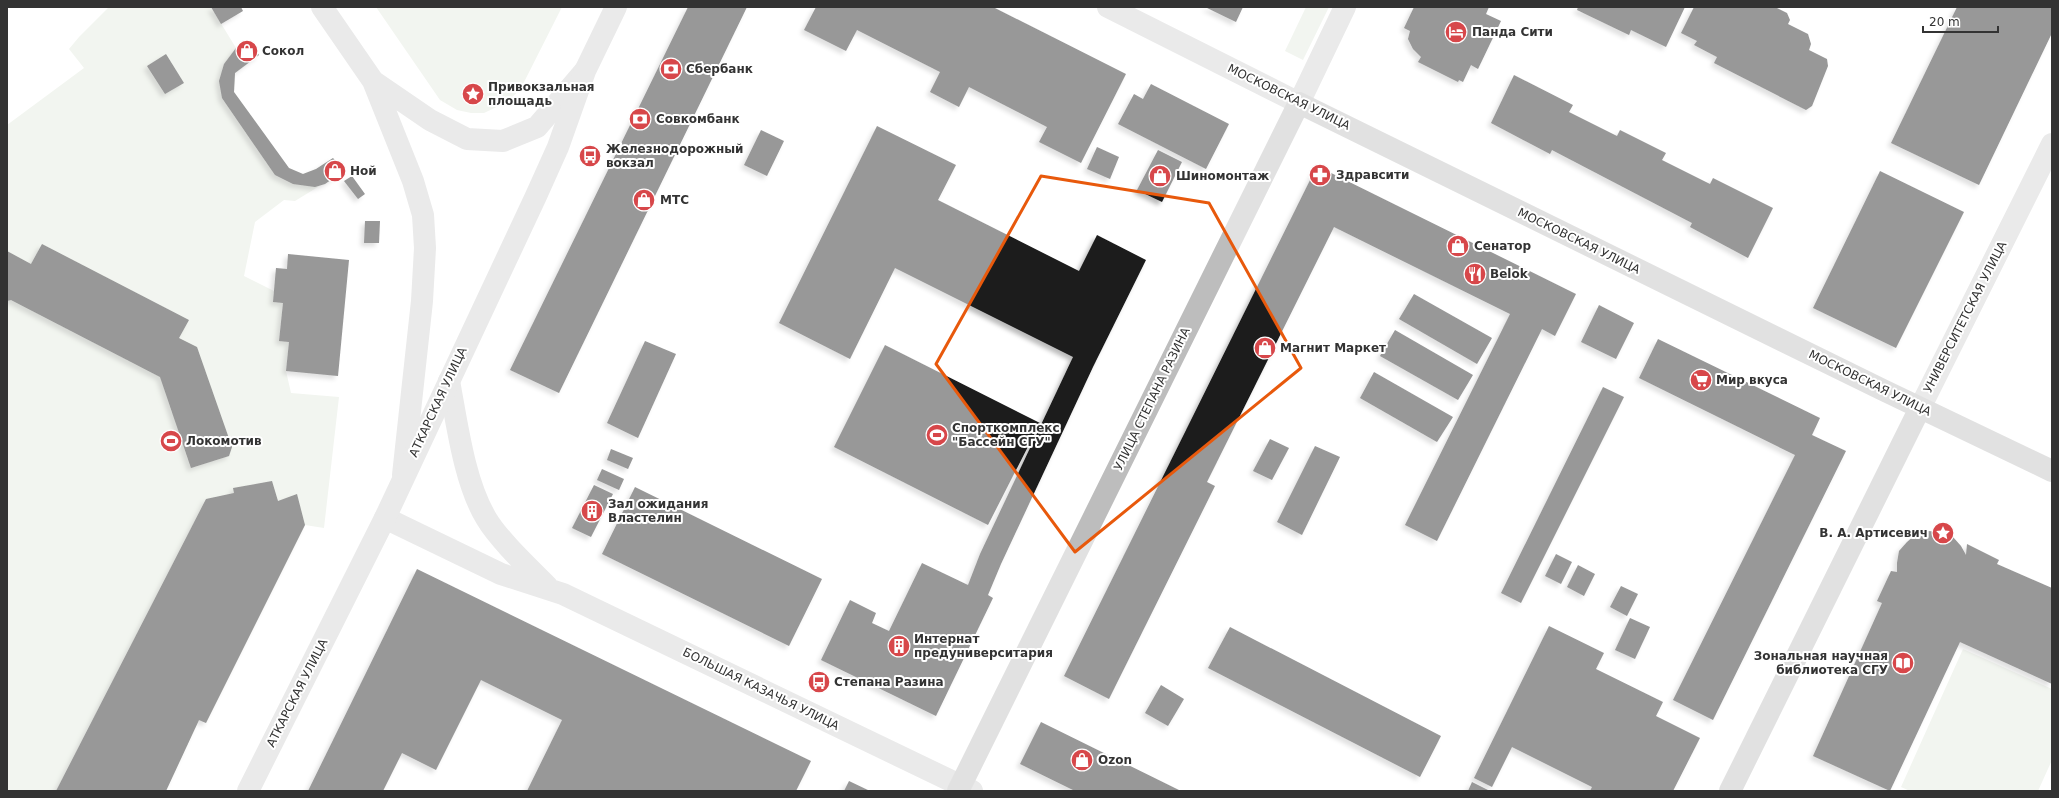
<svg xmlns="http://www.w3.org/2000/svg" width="2059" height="798" viewBox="0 0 2059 798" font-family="'DejaVu Sans',sans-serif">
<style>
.green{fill:#e2e9dd}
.building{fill:#1a1a1a;filter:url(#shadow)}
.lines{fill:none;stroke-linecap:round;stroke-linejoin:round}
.minor{stroke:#d0d0d0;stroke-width:22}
.tertiary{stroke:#d0d0d0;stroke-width:22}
.secondary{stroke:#bdbdbd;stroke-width:22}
.marked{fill:none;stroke:#e8590c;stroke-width:3;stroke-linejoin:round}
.labels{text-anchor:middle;stroke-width:4;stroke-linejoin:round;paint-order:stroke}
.poi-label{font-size:12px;font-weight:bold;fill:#333;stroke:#fff;text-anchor:start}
.street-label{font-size:12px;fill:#333;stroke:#fff}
</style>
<defs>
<filter id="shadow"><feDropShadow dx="-3.5" dy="3.5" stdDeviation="2" flood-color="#0004"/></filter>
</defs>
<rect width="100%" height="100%" fill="#fff"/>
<path class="green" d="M 109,7 L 211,7 L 236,48 L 250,42 L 259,55 L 235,73 L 234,92 L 289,168 L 303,174 L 316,169 L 333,158 L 344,171 L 295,201 L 284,200 L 255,222 L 244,276 L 274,291 L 273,302 L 283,303 L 279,340 L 289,342 L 286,371 L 291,393 L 339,397 L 324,528 L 305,525 L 206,723 L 199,720 L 166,791 L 7,791 L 7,125 L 84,68 L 69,49 L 79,37 Z
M 376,7 L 562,7 L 520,90 L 505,103 L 484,113 L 471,113 L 457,110 L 440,100 Z
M 1306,7 L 1329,7 L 1303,60 L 1285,51 Z
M 1963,649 L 2052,689 L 2052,760 L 2038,791 L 1910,791 L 1901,787 Z"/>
<path class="building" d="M 211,7 L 241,7 L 243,11 L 221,24 Z
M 688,7 L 747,7 L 559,393 L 510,370 Z
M 816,7 L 993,7 L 1126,74 L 1081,163 L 1039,142 L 1047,127 L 969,87 L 959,107 L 930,92 L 940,72 L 857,30 L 846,51 L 804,30 Z
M 1205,7 L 1243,7 L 1236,22 Z
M 1414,7 L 1489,7 L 1486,14 L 1501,21 L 1478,69 L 1471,65 L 1463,82 L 1459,80 L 1458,82 L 1418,62 L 1421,57 L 1413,49 L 1408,39 L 1410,31 L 1404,28 Z
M 1578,7 L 1685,7 L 1666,47 L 1631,30 L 1629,35 L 1577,10 Z
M 1694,7 L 1775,7 L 1787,13 L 1790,20 L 1788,24 L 1808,34 L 1811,44 L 1809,50 L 1827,59 L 1828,66 L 1812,106 L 1806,110 L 1714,63 L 1717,57 L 1694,45 L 1697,41 L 1681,33 Z
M 1957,7 L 2052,7 L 2052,33 L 1979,185 L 1891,143 Z
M 250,42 L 259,55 L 235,73 L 234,92 L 289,168 L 303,174 L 316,169 L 333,158 L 344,171 L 325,184 L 315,187 L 293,184 L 275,175 L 222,98 L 219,81 L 224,64 L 236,48 Z
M 166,54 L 184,83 L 165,94 L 147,66 Z
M 1514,75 L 1573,105 L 1569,112 L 1617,136 L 1620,130 L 1666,153 L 1662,160 L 1710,184 L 1713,178 L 1773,208 L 1748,258 L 1690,227 L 1692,223 L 1552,150 L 1550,154 L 1491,123 Z
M 1151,84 L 1229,124 L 1206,169 L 1118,124 L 1134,94 L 1143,99 Z
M 877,126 L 956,165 L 938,200 L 1079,271 L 1097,235 L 1146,260 L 1093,367 L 1001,564 L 988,595 L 993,598 L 936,716 L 821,660 L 850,600 L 876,613 L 872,623 L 889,631 L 922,563 L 968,585 L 980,554 L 1073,357 L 895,268 L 850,359 L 779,323 Z
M 761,130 L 784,141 L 767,176 L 744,165 Z
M 1097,147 L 1119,157 L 1110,179 L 1087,169 Z
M 1158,150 L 1182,162 L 1162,202 L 1137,190 Z
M 1317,166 L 1576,294 L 1555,336 L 1542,329 L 1437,541 L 1405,525 L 1510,314 L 1334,227 L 1207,482 L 1215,486 L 1109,699 L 1064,676 Z
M 1880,171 L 1964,212 L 1896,348 L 1813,308 Z
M 352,176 L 365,194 L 358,199 L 344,181 Z
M 365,221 L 380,221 L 379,243 L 364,243 Z
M 42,244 L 189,320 L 179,338 L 197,347 L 232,447 L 229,456 L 191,468 L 160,377 L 11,300 L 7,301 L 7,251 L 31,264 Z
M 288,254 L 349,260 L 338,376 L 286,371 L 289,342 L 279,341 L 283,303 L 273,302 L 276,268 L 287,269 Z
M 1414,294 L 1492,338 L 1477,364 L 1399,319 Z
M 1599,305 L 1634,323 L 1616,359 L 1581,342 Z
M 1395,330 L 1473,375 L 1458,400 L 1380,356 Z
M 1658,339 L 1820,418 L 1812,435 L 1846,451 L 1713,720 L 1673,700 L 1795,455 L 1639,378 Z
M 645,341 L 676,354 L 638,438 L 607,423 Z
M 885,345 L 1040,423 L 988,525 L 834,447 Z
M 1374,372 L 1453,417 L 1437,442 L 1360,398 Z
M 1603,387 L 1624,397 L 1521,603 L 1501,593 Z
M 1270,439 L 1289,448 L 1272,480 L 1253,471 Z
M 1315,446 L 1340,457 L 1302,535 L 1277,522 Z
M 611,449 L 633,458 L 628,469 L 607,460 Z
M 602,469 L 624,479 L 619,490 L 597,480 Z
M 272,481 L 278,501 L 297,494 L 305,525 L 206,723 L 199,720 L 166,791 L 56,791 L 206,499 L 234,493 L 233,488 Z
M 594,485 L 613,494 L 591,537 L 572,528 Z
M 635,487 L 822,579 L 789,646 L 602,554 Z
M 1928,531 L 1941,532 L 1953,537 L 1961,546 L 1966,555 L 1967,544 L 1999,560 L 1997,564 L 2052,588 L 2052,684 L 1960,642 L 1890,791 L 1813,756 L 1882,603 L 1877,601 L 1891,571 L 1897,572 L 1897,563 L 1899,551 L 1907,542 L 1915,535 Z
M 1556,554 L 1572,562 L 1561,584 L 1545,576 Z
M 1578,565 L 1595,574 L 1584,596 L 1567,587 Z
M 417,569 L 811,761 L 796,791 L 527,791 L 562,720 L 481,680 L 436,770 L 402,753 L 383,791 L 308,791 Z
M 1621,586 L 1638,594 L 1627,616 L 1610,607 Z
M 1630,618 L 1650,627 L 1635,659 L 1615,650 Z
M 1549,626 L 1604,653 L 1596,669 L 1663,702 L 1656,716 L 1700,738 L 1673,791 L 1590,791 L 1592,787 L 1512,747 L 1492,787 L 1474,778 Z
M 1230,627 L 1441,736 L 1420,777 L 1208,668 Z
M 1161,685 L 1184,699 L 1168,726 L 1145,713 Z
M 1041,722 L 1181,791 L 1075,791 L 1020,764 Z
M 849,781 L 870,791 L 844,791 Z
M 1472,782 L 1490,791 L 1468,791 Z"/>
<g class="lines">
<path class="minor" d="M 322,7 L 373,81 L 413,181 L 423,215 L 425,248 L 422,301 L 403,475
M 373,81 L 430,120 L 467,139 L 503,141 L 537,127 L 584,72
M 449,381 C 457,423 464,481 486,518 C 499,540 529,568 547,586
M 385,518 L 501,574 L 563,594 L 972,791"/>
<path class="tertiary" d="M 1108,7 L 1299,103 L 1345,7
M 1920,408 L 2052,144
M 248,791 L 385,518 L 536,196 L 558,147 L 585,71 L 616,7"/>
<path class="secondary" d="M 958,791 L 1299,103 L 1883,390 L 2052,471
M 1730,791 L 1920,408"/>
</g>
<path d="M0 0H2059V798H0ZM 1041,176 L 1209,203 L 1301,368 L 1075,552 L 936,364 Z" fill="#fff" fill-opacity=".55" fill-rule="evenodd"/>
<path class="marked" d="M 1041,176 L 1209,203 L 1301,368 L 1075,552 L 936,364 Z"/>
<defs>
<g id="hotel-disc" transform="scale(1.15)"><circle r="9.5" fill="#d7474a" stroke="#fff"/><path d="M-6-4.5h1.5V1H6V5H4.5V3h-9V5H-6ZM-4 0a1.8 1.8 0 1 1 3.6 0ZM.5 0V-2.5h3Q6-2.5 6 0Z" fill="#fff"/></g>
<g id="shop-disc" transform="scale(1.15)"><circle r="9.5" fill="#d7474a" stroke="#fff"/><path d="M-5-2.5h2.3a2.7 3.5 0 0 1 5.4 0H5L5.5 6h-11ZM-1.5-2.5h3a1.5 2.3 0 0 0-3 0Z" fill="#fff"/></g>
<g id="bank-disc" transform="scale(1.15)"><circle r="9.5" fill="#d7474a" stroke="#fff"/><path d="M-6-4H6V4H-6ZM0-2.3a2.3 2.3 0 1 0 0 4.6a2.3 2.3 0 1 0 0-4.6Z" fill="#fff"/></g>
<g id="sight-disc" transform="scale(1.15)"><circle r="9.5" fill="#d7474a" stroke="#fff"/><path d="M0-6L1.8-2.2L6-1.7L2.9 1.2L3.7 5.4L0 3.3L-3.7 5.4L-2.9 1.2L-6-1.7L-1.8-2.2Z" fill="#fff"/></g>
<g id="bus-disc" transform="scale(1.15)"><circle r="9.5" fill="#d7474a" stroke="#fff"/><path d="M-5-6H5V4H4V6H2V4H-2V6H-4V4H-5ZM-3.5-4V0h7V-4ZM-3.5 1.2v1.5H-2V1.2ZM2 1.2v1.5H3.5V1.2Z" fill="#fff"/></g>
<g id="pharmacy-disc" transform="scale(1.15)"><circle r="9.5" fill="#d7474a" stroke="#fff"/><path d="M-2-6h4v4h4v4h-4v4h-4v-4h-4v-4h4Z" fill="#fff"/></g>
<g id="restaurant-disc" transform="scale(1.15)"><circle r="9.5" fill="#d7474a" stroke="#fff"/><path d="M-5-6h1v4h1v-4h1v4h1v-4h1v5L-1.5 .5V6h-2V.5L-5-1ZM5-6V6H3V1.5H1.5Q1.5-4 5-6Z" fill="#fff"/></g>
<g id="supermarket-disc" transform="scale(1.15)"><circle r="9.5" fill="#d7474a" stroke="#fff"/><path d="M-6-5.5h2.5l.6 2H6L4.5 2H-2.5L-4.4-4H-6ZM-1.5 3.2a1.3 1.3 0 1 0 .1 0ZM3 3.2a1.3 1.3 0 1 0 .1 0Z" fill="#fff"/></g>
<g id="stadium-disc" transform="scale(1.15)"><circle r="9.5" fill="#d7474a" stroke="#fff"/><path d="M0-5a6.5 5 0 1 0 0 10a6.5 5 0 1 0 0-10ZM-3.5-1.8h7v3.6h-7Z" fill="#fff"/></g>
<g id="building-disc" transform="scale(1.15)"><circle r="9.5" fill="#d7474a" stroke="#fff"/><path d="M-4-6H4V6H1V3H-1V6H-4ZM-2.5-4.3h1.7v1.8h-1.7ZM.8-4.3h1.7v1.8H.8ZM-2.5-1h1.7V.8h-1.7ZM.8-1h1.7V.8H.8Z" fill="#fff"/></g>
<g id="library-disc" transform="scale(1.15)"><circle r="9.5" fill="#d7474a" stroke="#fff"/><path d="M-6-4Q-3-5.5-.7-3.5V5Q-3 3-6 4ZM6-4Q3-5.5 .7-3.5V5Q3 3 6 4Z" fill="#fff"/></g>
</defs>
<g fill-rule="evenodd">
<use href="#hotel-disc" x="1456" y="32"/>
<use href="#shop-disc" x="247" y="51"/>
<use href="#bank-disc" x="671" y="69"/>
<use href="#sight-disc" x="473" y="94"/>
<use href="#bank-disc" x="640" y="119"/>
<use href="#bus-disc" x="590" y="156"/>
<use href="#shop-disc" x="335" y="171"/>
<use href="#pharmacy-disc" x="1320" y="175"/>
<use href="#shop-disc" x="1160" y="176"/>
<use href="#shop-disc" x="644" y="200"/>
<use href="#shop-disc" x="1458" y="246"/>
<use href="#restaurant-disc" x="1475" y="274"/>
<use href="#shop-disc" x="1265" y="348"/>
<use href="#supermarket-disc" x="1701" y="380"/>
<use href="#stadium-disc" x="937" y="435"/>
<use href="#stadium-disc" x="171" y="441"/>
<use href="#building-disc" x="592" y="511"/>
<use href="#sight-disc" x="1943" y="533"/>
<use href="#building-disc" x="899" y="646"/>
<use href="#library-disc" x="1903" y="663"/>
<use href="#bus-disc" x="819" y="682"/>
<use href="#shop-disc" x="1082" y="760"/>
</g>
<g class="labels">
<g class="poi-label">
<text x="1472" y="36">Панда Сити</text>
<text x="262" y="55">Сокол</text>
<text x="686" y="73">Сбербанк</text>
<text x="488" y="91">Привокзальная<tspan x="488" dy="14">площадь</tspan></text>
<text x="656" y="123">Совкомбанк</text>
<text x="606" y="153">Железнодорожный<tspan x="606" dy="14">вокзал</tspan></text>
<text x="350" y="175">Ной</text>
<text x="1336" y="179">Здравсити</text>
<text x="1176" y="180">Шиномонтаж</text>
<text x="660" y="204">МТС</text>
<text x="1474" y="250">Сенатор</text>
<text x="1490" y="278">Belok</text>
<text x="1280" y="352">Магнит Маркет</text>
<text x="1716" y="384">Мир вкуса</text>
<text x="952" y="432">Спорткомплекс<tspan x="952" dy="14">"Бассейн СГУ"</tspan></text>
<text x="186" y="445">Локомотив</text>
<text x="608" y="508">Зал ожидания<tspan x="608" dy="14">Властелин</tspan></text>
<text x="1928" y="537" text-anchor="end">В. А. Артисевич</text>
<text x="914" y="643">Интернат<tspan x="914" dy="14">предуниверситария</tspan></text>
<text x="1888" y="660" text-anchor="end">Зональная научная<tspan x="1888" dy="14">библиотека СГУ</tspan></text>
<text x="834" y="686">Степана Разина</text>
<text x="1098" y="764">Ozon</text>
</g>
<g class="street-label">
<text transform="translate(1289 97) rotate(26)" y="4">МОСКОВСКАЯ УЛИЦА</text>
<text transform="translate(1579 241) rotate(26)" y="4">МОСКОВСКАЯ УЛИЦА</text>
<text transform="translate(1965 317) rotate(-63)" y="4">УНИВЕРСИТЕТСКАЯ УЛИЦА</text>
<text transform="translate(1870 383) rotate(26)" y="4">МОСКОВСКАЯ УЛИЦА</text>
<text transform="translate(1152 399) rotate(-64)" y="4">УЛИЦА СТЕПАНА РАЗИНА</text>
<text transform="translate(438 402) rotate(-65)" y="4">АТКАРСКАЯ УЛИЦА</text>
<text transform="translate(761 689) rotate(26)" y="4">БОЛЬШАЯ КАЗАЧЬЯ УЛИЦА</text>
<text transform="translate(297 693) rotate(-63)" y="4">АТКАРСКАЯ УЛИЦА</text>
</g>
</g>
<rect width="2059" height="798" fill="none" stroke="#333333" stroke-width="16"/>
<path d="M1923 26v6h75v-6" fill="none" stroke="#333333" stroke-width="2"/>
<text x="1929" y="26" font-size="12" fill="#333333" stroke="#ffffff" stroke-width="3" paint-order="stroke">20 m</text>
</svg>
